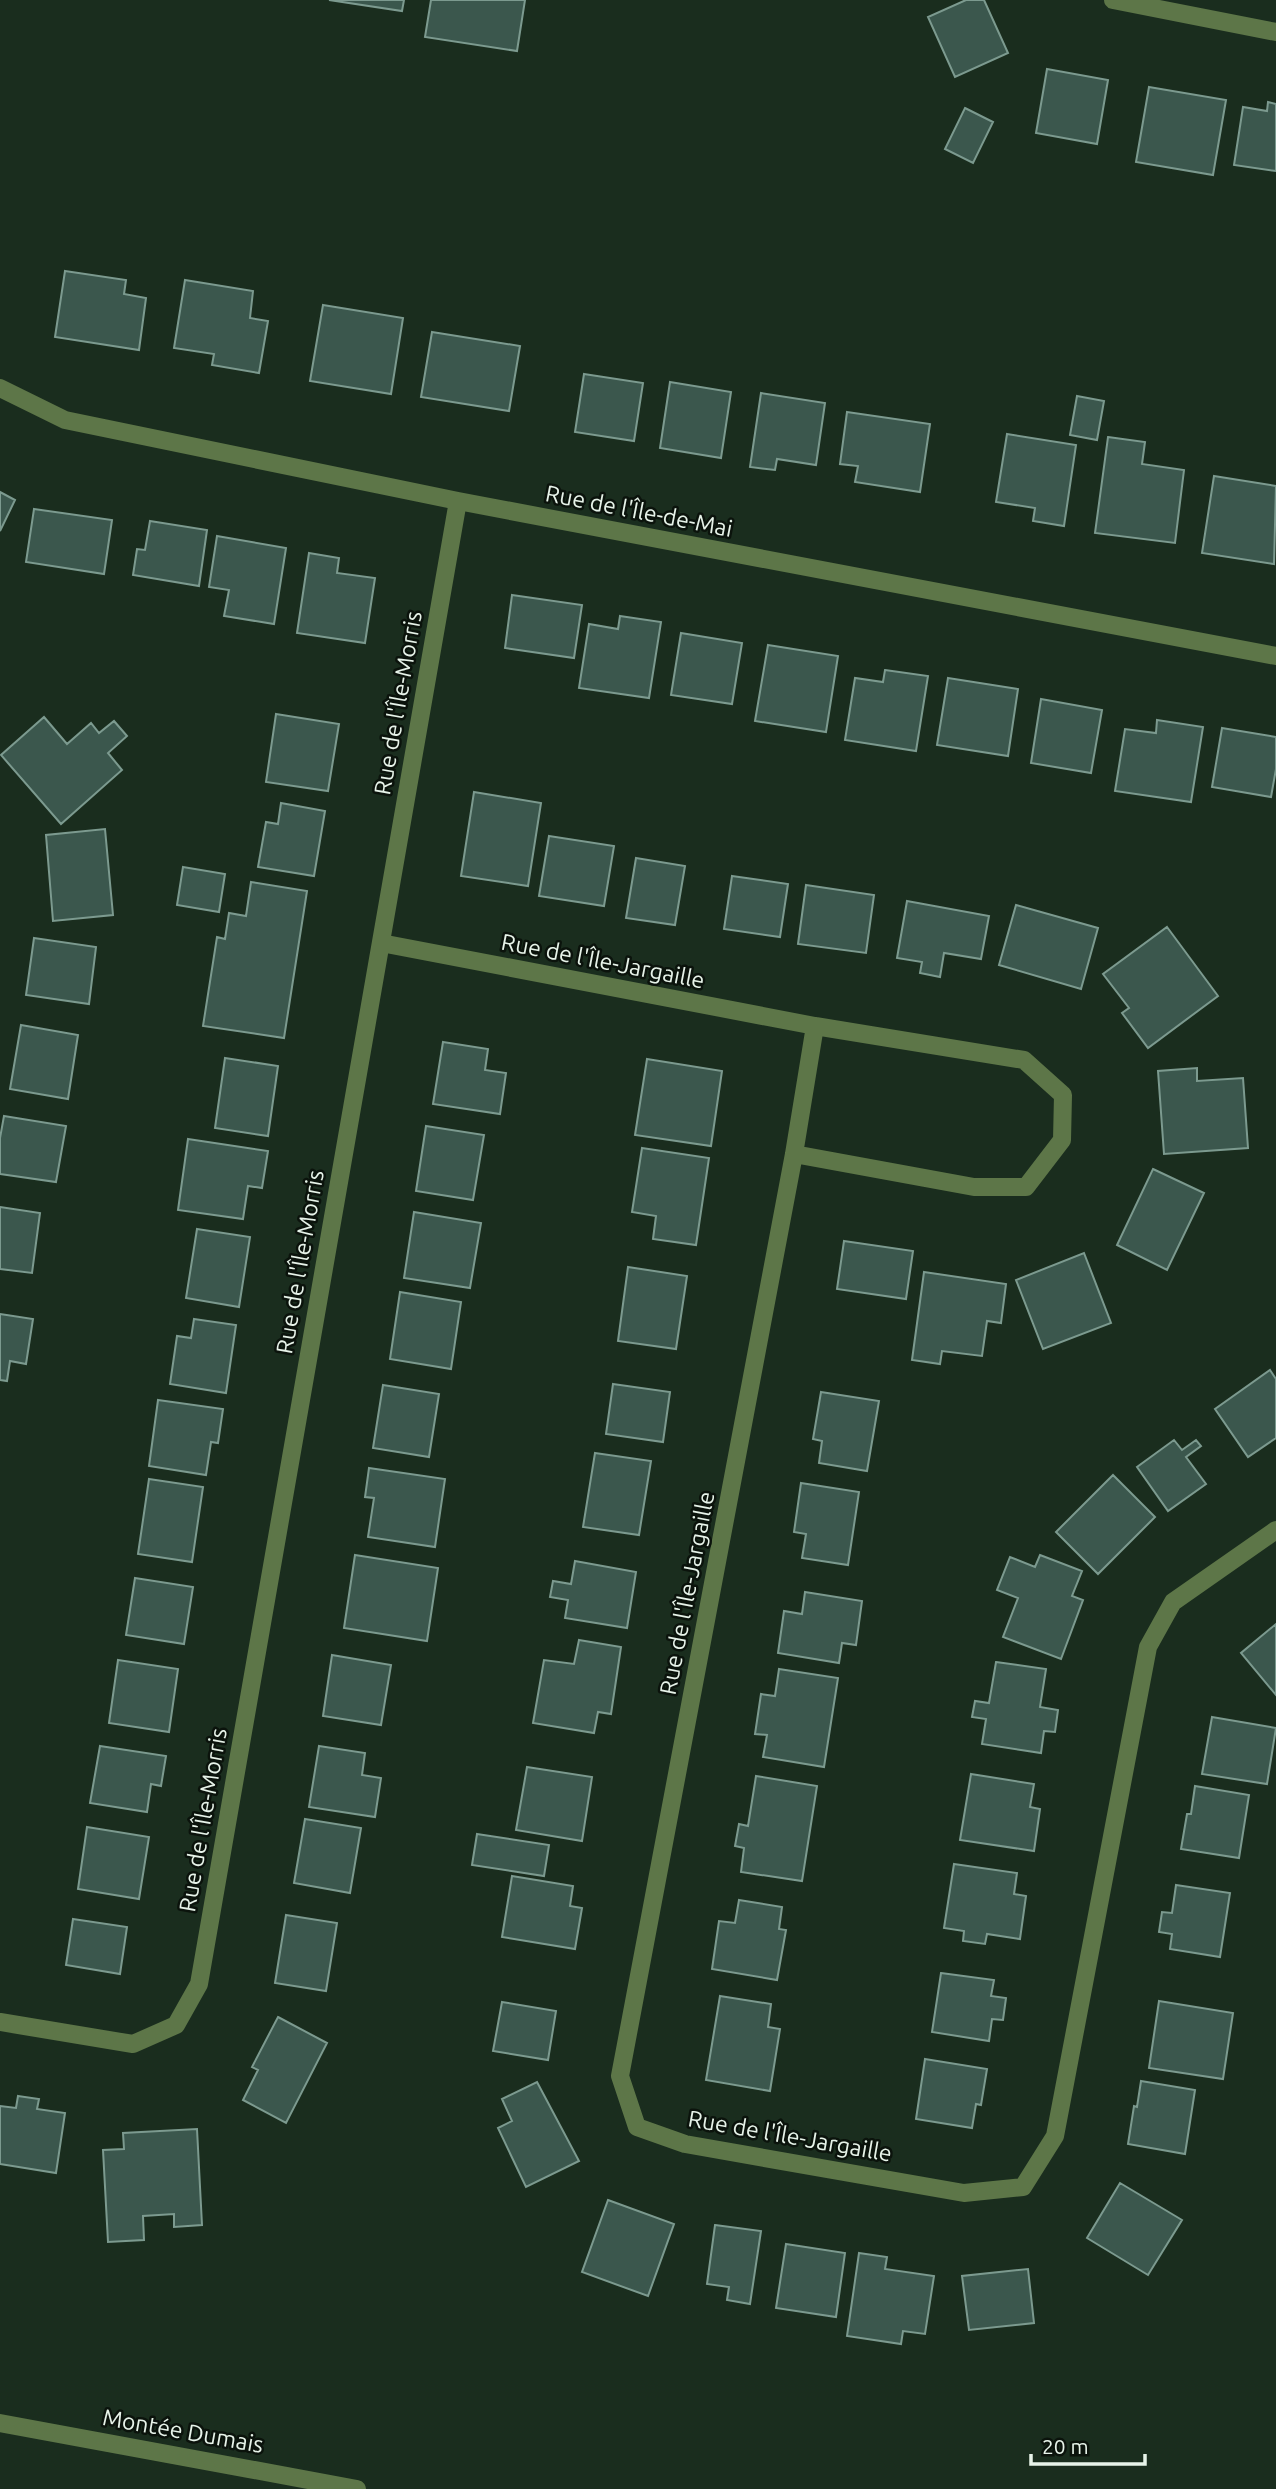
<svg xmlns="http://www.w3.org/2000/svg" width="1276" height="2489" viewBox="0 0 1276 2489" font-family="Ubuntu,sans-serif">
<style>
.building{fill:#3b574d;stroke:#7c9a8f;stroke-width:2}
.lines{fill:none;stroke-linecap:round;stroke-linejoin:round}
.minor{stroke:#5d7648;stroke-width:18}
.labels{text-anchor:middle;stroke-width:5;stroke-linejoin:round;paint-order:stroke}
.street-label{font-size:23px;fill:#e7f3e9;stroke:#0b130c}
</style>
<rect width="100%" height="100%" fill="#1a2d1e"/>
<path class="building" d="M 329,0 L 404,0 L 402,11 Z
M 431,0 L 525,0 L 517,51 L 425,37 Z
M 966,0 L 984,0 L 1008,53 L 955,77 L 928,17 Z
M 1047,69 L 1108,80 L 1097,144 L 1036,133 Z
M 1149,87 L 1226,100 L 1213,175 L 1136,162 Z
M 1268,102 L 1276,104 L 1276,171 L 1234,165 L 1243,107 L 1267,111 Z
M 965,108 L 993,122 L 973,163 L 945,149 Z
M 65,271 L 126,280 L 124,294 L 146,298 L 139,350 L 55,337 Z
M 185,280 L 253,291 L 250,318 L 268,321 L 259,373 L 212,365 L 214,354 L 174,348 Z
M 323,305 L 403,318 L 391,394 L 310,381 Z
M 432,332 L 520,346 L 509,411 L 421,397 Z
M 584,374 L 643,383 L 634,441 L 575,432 Z
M 670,382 L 731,392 L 721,458 L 660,448 Z
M 761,393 L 825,403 L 816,465 L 777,459 L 775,470 L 750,467 Z
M 1077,396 L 1104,401 L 1097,440 L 1070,435 Z
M 847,412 L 930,424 L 920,492 L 855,482 L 858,466 L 840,464 Z
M 1007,434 L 1076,445 L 1064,526 L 1033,521 L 1035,508 L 996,502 Z
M 1108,437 L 1145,442 L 1142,464 L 1184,470 L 1175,543 L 1095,533 Z
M 1214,476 L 1276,486 L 1274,564 L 1202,553 Z
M 0,492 L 15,500 L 0,531 Z
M 34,509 L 112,520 L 104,574 L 26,562 Z
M 150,521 L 207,530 L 199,586 L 133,575 L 137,549 L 145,550 Z
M 217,536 L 286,548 L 274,624 L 224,616 L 229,590 L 209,587 Z
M 309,553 L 339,558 L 337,573 L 375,578 L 365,643 L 297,633 Z
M 512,595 L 582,605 L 574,658 L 505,648 Z
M 620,616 L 661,622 L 649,698 L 579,688 L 589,624 L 618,629 Z
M 681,633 L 742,643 L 732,704 L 671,695 Z
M 768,645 L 838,656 L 826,732 L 755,721 Z
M 885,670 L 928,676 L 916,751 L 845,740 L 855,678 L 883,682 Z
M 948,678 L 1018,689 L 1008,756 L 937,745 Z
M 1041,699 L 1102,710 L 1091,773 L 1031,763 Z
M 276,714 L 339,724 L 328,791 L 266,782 Z
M 44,717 L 67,744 L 91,723 L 99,733 L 114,721 L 127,736 L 108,753 L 122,770 L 61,824 L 1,755 Z
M 1157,720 L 1203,727 L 1191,802 L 1115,791 L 1125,729 L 1156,733 Z
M 1222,728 L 1276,737 L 1276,769 L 1271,797 L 1212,787 Z
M 474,792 L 541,803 L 528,886 L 461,876 Z
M 281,803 L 325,811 L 314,876 L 258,867 L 266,822 L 278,824 Z
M 105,829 L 113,915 L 53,921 L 46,835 Z
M 549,836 L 614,846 L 604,906 L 539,896 Z
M 636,858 L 685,866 L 675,925 L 626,918 Z
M 183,867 L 225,874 L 219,912 L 177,905 Z
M 732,876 L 788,884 L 780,937 L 724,929 Z
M 251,882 L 307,891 L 284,1038 L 203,1026 L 217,937 L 225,939 L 229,913 L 246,916 Z
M 806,885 L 874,895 L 866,953 L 798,944 Z
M 907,901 L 989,916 L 981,959 L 944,953 L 940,977 L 920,973 L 922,962 L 897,958 Z
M 1016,905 L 1098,928 L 1081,989 L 999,965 Z
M 1167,927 L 1218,996 L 1148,1048 L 1122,1013 L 1129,1008 L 1103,974 Z
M 34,938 L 96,947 L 89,1004 L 26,995 Z
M 21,1025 L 78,1035 L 68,1099 L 10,1089 Z
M 443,1042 L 488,1049 L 485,1070 L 506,1073 L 500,1114 L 433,1104 Z
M 225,1058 L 278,1066 L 268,1136 L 215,1128 Z
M 647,1059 L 722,1071 L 711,1146 L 635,1135 Z
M 1197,1068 L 1197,1081 L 1243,1078 L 1248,1148 L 1164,1154 L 1158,1071 Z
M 4,1116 L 66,1126 L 56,1182 L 0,1174 L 0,1138 Z
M 426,1126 L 484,1135 L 473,1200 L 416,1191 Z
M 188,1139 L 268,1151 L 262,1188 L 248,1186 L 243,1219 L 178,1210 Z
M 642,1148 L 709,1158 L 696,1245 L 653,1239 L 656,1216 L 632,1212 Z
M 1153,1169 L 1204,1193 L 1167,1270 L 1117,1245 Z
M 0,1207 L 40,1213 L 32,1273 L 0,1269 Z
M 414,1212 L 481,1223 L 470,1288 L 404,1278 Z
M 197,1229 L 250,1237 L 239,1307 L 186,1298 Z
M 844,1241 L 913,1251 L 906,1299 L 837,1289 Z
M 1084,1253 L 1111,1323 L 1043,1349 L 1016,1280 Z
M 628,1267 L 687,1276 L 676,1349 L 618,1341 Z
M 924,1272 L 1006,1284 L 1001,1323 L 987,1321 L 982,1356 L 942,1351 L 940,1364 L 912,1360 Z
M 400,1292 L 461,1302 L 451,1369 L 390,1359 Z
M 0,1314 L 33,1319 L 26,1364 L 10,1361 L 7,1381 L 0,1380 Z
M 194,1319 L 236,1325 L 226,1393 L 170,1384 L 177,1336 L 191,1338 Z
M 1270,1370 L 1276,1379 L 1276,1438 L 1248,1457 L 1215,1409 Z
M 613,1384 L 670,1392 L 663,1442 L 606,1434 Z
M 383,1385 L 439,1394 L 429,1457 L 373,1448 Z
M 821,1392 L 879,1401 L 867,1471 L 819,1463 L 822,1441 L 813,1439 Z
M 158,1400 L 223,1409 L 218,1443 L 211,1442 L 206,1475 L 149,1466 Z
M 1174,1440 L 1182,1450 L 1196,1440 L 1201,1446 L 1186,1457 L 1206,1484 L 1168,1511 L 1137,1467 Z
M 595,1453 L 651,1461 L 639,1535 L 583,1527 Z
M 369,1468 L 445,1479 L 435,1547 L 368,1537 L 374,1498 L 365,1497 Z
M 1113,1475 L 1155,1517 L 1098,1574 L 1056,1532 Z
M 149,1479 L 203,1487 L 192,1562 L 138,1554 Z
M 801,1483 L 859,1492 L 848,1565 L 802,1558 L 806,1534 L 794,1532 Z
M 355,1555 L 438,1568 L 427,1641 L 344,1628 Z
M 1040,1555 L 1082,1571 L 1072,1596 L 1083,1600 L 1061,1659 L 1003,1637 L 1018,1598 L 997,1590 L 1010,1557 L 1035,1567 Z
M 575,1561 L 636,1572 L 627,1628 L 565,1618 L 568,1600 L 550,1597 L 553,1581 L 571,1584 Z
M 135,1578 L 193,1587 L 184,1644 L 126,1635 Z
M 805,1592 L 862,1601 L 856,1645 L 842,1643 L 839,1663 L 778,1653 L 784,1611 L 802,1614 Z
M 1276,1624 L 1276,1695 L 1241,1653 Z
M 579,1640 L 621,1647 L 611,1714 L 598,1712 L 594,1733 L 533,1723 L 544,1660 L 574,1664 Z
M 332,1655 L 391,1665 L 381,1725 L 323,1716 Z
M 118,1660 L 178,1669 L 169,1732 L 109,1723 Z
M 996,1662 L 1046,1669 L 1040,1707 L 1058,1710 L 1055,1732 L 1044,1731 L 1041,1753 L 982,1744 L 986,1719 L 972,1717 L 975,1701 L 989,1703 Z
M 779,1669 L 838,1678 L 824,1767 L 763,1757 L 767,1735 L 755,1734 L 761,1694 L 775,1696 Z
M 1212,1717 L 1276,1728 L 1267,1784 L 1202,1774 Z
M 100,1746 L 166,1756 L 161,1786 L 151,1784 L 147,1812 L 90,1803 Z
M 319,1746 L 365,1753 L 362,1775 L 381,1778 L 375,1817 L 309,1807 Z
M 527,1767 L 592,1777 L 582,1841 L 516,1830 Z
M 971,1774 L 1034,1784 L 1030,1807 L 1040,1809 L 1034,1851 L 960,1840 Z
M 756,1776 L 817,1786 L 802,1881 L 741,1872 L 744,1848 L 735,1846 L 739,1824 L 748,1826 Z
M 1195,1786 L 1249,1795 L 1239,1858 L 1181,1849 L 1187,1814 L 1191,1814 Z
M 305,1819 L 361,1828 L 350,1893 L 294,1883 Z
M 87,1827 L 149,1837 L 139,1899 L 78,1889 Z
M 477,1834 L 549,1845 L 544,1876 L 472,1865 Z
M 954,1864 L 1017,1873 L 1014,1894 L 1026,1896 L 1020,1939 L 987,1934 L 985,1944 L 963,1941 L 964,1931 L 944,1928 Z
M 512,1876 L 573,1886 L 570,1906 L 582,1908 L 575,1949 L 502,1937 Z
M 1176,1885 L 1230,1893 L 1220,1957 L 1170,1949 L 1172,1934 L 1159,1932 L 1162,1912 L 1172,1913 Z
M 739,1900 L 782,1907 L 779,1929 L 786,1930 L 777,1980 L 712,1969 L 719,1921 L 735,1923 Z
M 286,1915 L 337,1923 L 326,1991 L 275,1983 Z
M 73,1919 L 127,1927 L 120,1974 L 66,1965 Z
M 941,1973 L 994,1980 L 991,1996 L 1006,1998 L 1003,2020 L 992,2019 L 989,2041 L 932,2032 Z
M 720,1996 L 771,2004 L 768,2027 L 780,2029 L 770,2091 L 706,2080 Z
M 1159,2001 L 1233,2013 L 1223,2079 L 1149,2068 Z
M 502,2002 L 556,2011 L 548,2060 L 493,2051 Z
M 278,2017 L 327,2043 L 286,2123 L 243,2100 L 258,2070 L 252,2067 Z
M 925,2059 L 987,2069 L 981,2105 L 976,2104 L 972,2128 L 916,2119 Z
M 1141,2081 L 1195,2090 L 1185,2154 L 1128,2144 L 1134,2106 L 1137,2107 Z
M 537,2082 L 579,2161 L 526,2187 L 498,2128 L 512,2121 L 502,2099 Z
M 18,2096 L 39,2099 L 37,2109 L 65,2113 L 56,2173 L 0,2164 L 0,2106 L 16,2108 Z
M 197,2129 L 202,2225 L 174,2227 L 174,2214 L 143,2216 L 144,2240 L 108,2242 L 103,2150 L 124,2149 L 123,2133 Z
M 1120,2183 L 1182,2220 L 1148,2275 L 1087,2238 Z
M 608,2200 L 674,2224 L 648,2296 L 582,2272 Z
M 715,2225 L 761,2231 L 750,2304 L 727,2300 L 729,2287 L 707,2284 Z
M 786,2244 L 845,2253 L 836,2317 L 776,2308 Z
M 859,2253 L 887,2257 L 885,2269 L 934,2276 L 925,2334 L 903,2331 L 901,2344 L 847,2336 Z
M 1028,2269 L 1034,2323 L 969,2330 L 962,2276 Z"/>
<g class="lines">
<path class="minor" d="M 1113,0 L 1276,32
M 0,388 L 65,420 L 458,501 L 1276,656
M 381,943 L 815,1026 L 1024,1060 L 1063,1095 L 1062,1140 L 1026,1187 L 974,1187 L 794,1154
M 815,1026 L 794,1154 L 620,2076 L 637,2127 L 685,2144 L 964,2193 L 1023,2187 L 1055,2136 L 1148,1647 L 1173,1602 L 1276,1530
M 0,2022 L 133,2044 L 176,2025 L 199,1984 L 458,501
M 0,2423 L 357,2489"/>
</g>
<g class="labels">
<g class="street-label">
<text transform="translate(639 511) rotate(11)" y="8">Rue de l'Île-de-Mai</text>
<text transform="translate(398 703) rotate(-80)" y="8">Rue de l'Île-Morris</text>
<text transform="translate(603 961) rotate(11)" y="8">Rue de l'Île-Jargaille</text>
<text transform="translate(300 1262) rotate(-80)" y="8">Rue de l'Île-Morris</text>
<text transform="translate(687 1593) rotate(-79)" y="8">Rue de l'Île-Jargaille</text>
<text transform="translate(203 1820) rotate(-80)" y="8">Rue de l'Île-Morris</text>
<text transform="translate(790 2136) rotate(10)" y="8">Rue de l'Île-Jargaille</text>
<text transform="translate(183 2431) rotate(10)" y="8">Montée Dumais</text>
</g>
</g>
<path d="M1031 2454v10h114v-10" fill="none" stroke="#e7f3e9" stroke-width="3.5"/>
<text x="1042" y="2454" font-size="21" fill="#e7f3e9" stroke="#0b130c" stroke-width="5" paint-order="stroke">20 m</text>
</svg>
